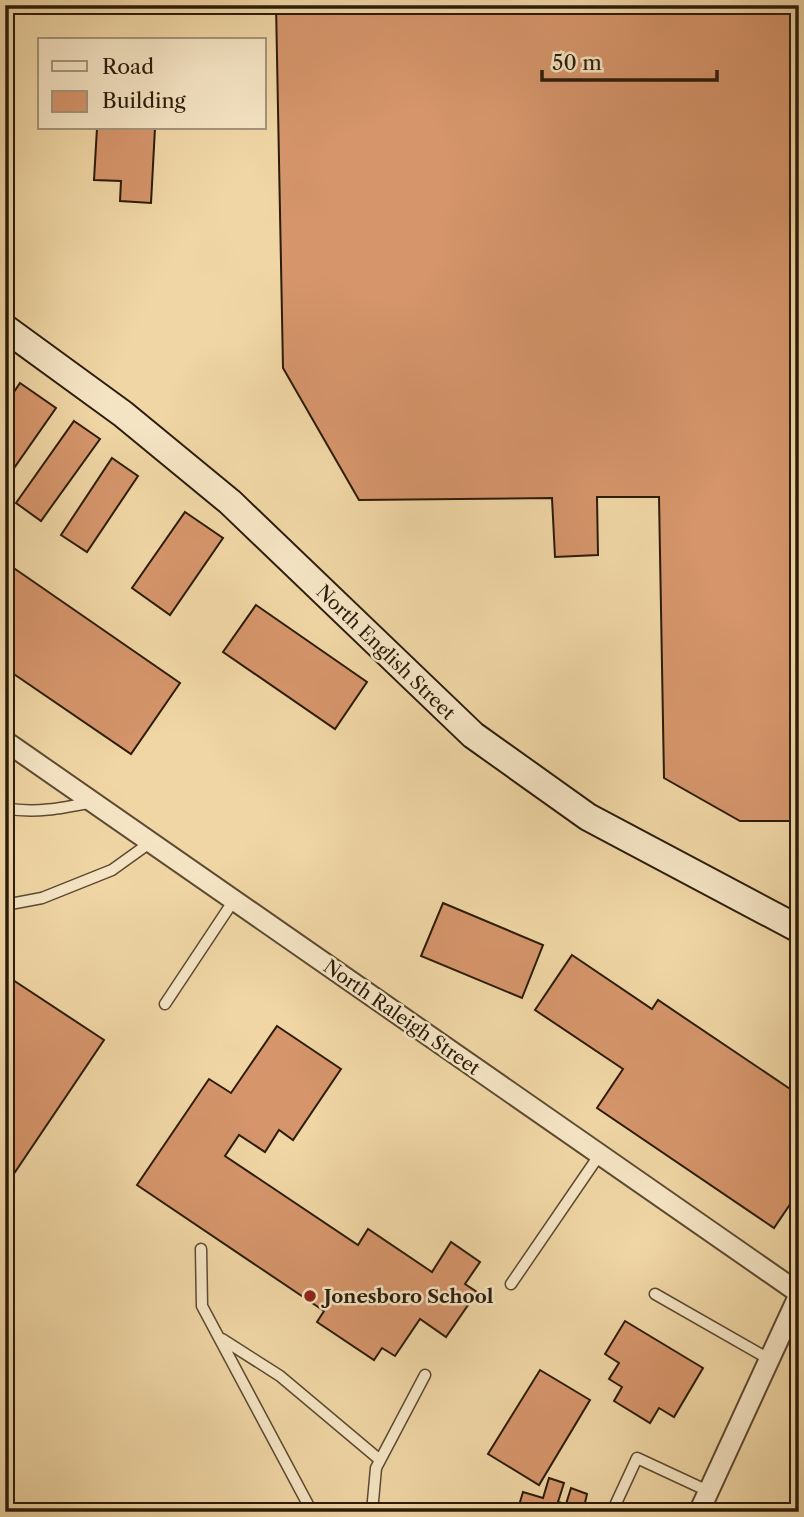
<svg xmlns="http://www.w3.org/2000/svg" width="804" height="1517" viewBox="0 0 804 1517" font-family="'Libre Caslon Text',serif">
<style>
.building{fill:#d6956b;stroke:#2c1c0a;stroke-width:2}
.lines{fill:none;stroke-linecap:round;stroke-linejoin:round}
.lane-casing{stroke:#5d4a31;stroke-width:13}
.street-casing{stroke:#5d4a31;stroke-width:23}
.secondary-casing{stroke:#2c1c0a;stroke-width:30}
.lane{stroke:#f5e4c4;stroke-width:10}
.street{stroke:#f5e4c4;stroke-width:19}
.secondary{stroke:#f5e4c4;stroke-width:26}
.poi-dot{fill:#8f2418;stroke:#f5e4c4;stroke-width:2.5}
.labels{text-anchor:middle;stroke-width:5;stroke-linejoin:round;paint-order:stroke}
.street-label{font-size:19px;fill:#2c1c0a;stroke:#f5e4c4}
.poi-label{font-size:19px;font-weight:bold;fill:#2c1c0a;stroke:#f5e4c4;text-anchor:start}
</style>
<rect width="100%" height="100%" fill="#f0d6a5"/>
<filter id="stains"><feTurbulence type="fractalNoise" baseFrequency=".00286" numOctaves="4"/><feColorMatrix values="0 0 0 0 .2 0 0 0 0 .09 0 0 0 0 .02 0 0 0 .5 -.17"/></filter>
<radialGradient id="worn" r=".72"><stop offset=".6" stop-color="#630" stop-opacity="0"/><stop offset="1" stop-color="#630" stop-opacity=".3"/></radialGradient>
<path class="building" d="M 276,5 L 799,5 L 799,821 L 740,821 L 664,778 L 659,497 L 597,497 L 598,555 L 555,557 L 552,498 L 359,500 L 283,368 Z
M 97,128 L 155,128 L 151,203 L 120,201 L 121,181 L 94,180 Z
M 20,383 L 56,408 L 5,481 L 5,395 L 10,398 Z
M 74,421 L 100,439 L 41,521 L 16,503 Z
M 112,458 L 138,476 L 87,552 L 61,535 Z
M 185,512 L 223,538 L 170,615 L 132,588 Z
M 5,562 L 180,683 L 131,754 L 5,668 Z
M 256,605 L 367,682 L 335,729 L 223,652 Z
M 443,903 L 543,945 L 522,998 L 421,956 Z
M 572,955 L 652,1009 L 658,1000 L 799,1095 L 799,1191 L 774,1228 L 597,1108 L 623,1069 L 535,1010 Z
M 13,980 L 104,1040 L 5,1187 L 5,992 Z
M 277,1026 L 341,1069 L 293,1140 L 279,1130 L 265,1152 L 239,1135 L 225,1156 L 358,1245 L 368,1229 L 432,1272 L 451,1242 L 480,1262 L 465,1284 L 477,1292 L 446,1337 L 420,1319 L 395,1356 L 382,1348 L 374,1360 L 317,1322 L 324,1311 L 137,1185 L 209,1079 L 231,1093 Z
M 625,1321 L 703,1368 L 674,1417 L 659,1408 L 650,1423 L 614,1401 L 622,1387 L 609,1379 L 619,1363 L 605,1354 Z
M 540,1370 L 590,1400 L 539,1485 L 488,1454 Z
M 549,1478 L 564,1483 L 558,1502 L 566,1504 L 571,1488 L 587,1494 L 583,1512 L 517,1512 L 523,1492 L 543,1498 Z"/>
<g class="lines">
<g class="lane-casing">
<path id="lane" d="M 5,808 C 35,814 63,808 92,802
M 5,905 L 42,898 L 112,870 L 151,842
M 165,1004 L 234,900
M 201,1249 L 202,1306 L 312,1512
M 511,1284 L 600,1154
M 655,1294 L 769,1359
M 222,1339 L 280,1376 L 380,1460
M 372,1512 L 376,1468 L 425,1375
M 612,1512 L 637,1458 L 708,1491"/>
</g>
<g class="street-casing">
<path id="street" d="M 5,741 L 799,1293
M 699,1512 L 799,1295"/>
</g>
<g class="secondary-casing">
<path id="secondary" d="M 5,328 L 123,414 L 230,502 L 473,735 L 588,817 L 799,929"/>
</g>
<use href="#lane" class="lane"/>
<use href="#street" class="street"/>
<use href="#secondary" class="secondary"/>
</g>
<circle class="poi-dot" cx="310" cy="1296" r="7"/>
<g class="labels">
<g class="street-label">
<text transform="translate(386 652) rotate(44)" y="7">North English Street</text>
<text transform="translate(402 1017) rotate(35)" y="7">North Raleigh Street</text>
</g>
<g class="poi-label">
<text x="324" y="1303">Jonesboro School</text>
</g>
</g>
<rect width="804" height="1517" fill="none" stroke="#f0d6a5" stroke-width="28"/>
<rect x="7" y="7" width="790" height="1503" fill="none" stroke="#2c1c0a" stroke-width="3.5"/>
<rect x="14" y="14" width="776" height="1489" fill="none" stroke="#2c1c0a" stroke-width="2"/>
<rect x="38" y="38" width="228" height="91" fill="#f5e4c4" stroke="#a5947a" stroke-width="2"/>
<rect x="52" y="61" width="35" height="10" fill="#f5e4c4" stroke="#a5947a" stroke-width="2"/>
<text x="102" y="74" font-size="21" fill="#2c1c0a">Road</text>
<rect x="52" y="91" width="35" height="21" fill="#d6956b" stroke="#a5947a" stroke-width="2"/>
<text x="102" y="108" font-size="21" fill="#2c1c0a">Building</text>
<path d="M542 70v10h175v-10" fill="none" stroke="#2c1c0a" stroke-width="3.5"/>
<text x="552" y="70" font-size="21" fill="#2c1c0a" stroke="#f5e4c4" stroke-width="5" paint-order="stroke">50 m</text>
<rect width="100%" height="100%" filter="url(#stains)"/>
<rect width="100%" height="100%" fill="url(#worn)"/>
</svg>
